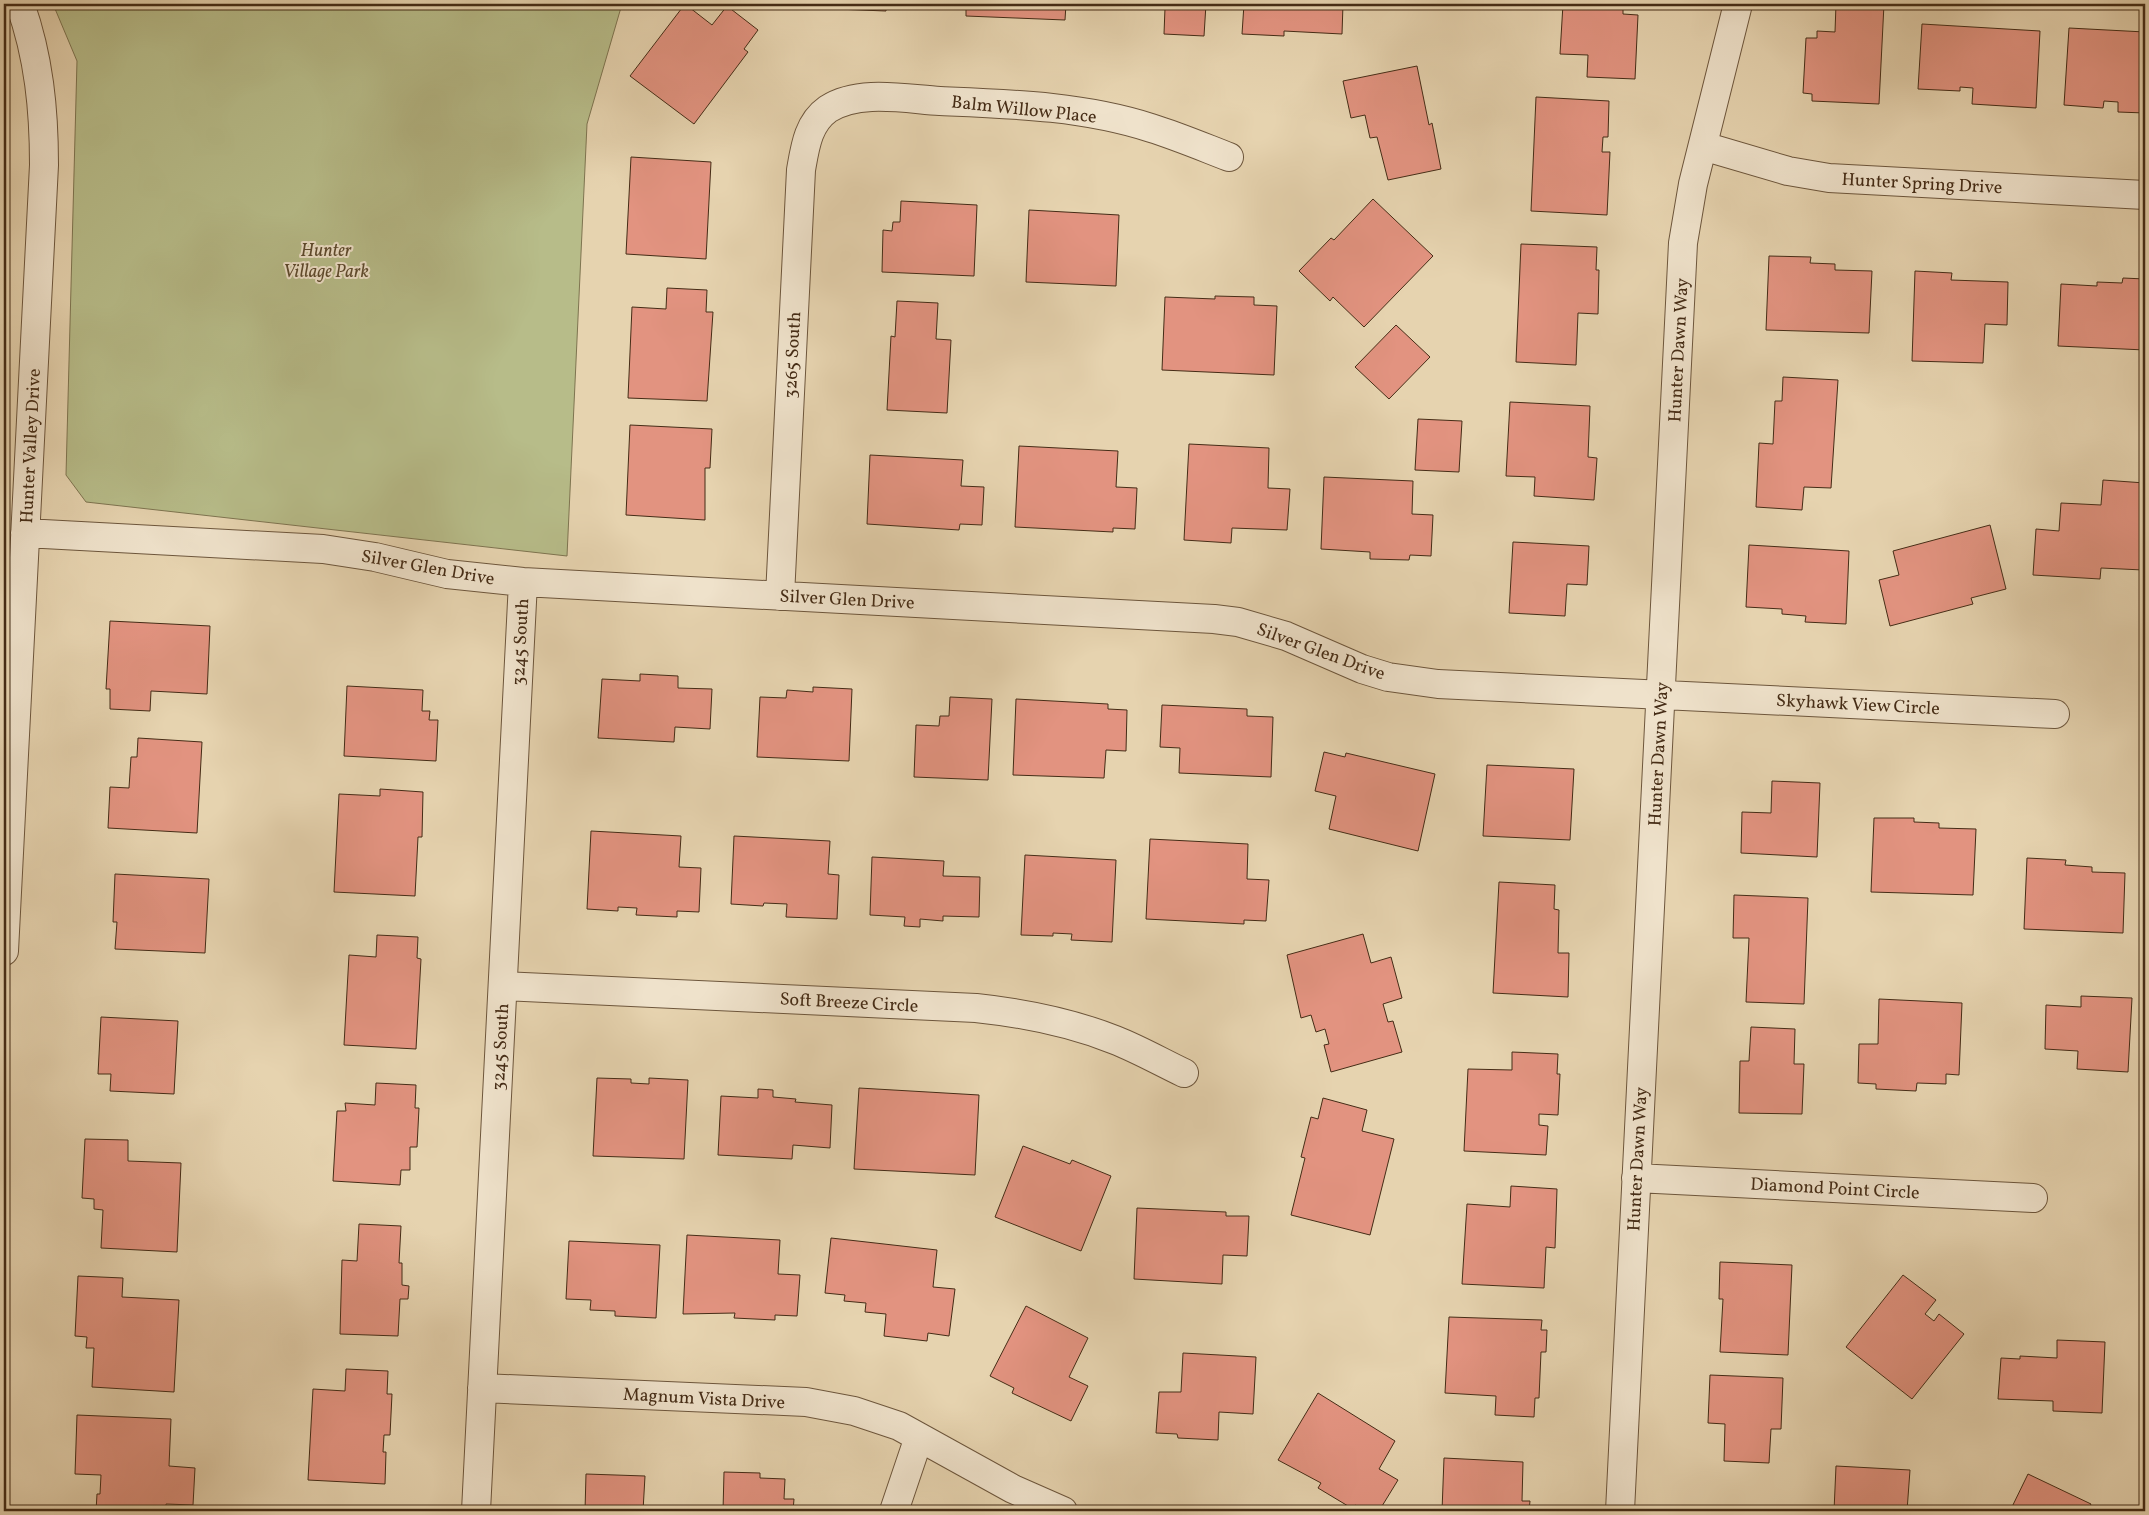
<svg xmlns="http://www.w3.org/2000/svg" width="2149" height="1515" viewBox="0 0 2149 1515" font-family="Vollkorn,serif">
<style>
.green{fill:#b7bc89;stroke:#7e7450}
.building{fill:#e29380;stroke:#452c16}
.lines{fill:none;stroke-linecap:round;stroke-linejoin:round}
.minor-casing{stroke:#6d563c;stroke-width:30}
.minor{stroke:#efe2cb;stroke-width:28}
.labels{text-anchor:middle;stroke-width:4;stroke-linejoin:round;paint-order:stroke}
.street-label{font-size:18px;fill:#452c16;stroke:#efe2cb}
.park-label{font-size:18px;font-style:italic;fill:#5c492d;stroke:#efe2cb}
</style>
<rect width="100%" height="100%" fill="#e6d3af"/>
<filter id="stains"><feTurbulence type="fractalNoise" baseFrequency=".004" numOctaves="4"/><feColorMatrix values="0 0 0 0 .2 0 0 0 0 .09 0 0 0 0 .02 0 0 0 .5 -.17"/></filter>
<radialGradient id="worn" r=".72"><stop offset=".6" stop-color="#630" stop-opacity="0"/><stop offset="1" stop-color="#630" stop-opacity=".3"/></radialGradient>
<path class="green" d="M 53,4 L 622,4 L 587,124 L 567,556 L 86,502 L 66,475 L 77,61 Z"/>
<path class="building" d="M 685,4 L 712,25 L 727,6 L 758,30 L 744,49 L 748,52 L 694,124 L 630,76 Z
M 810,4 L 923,4 L 923,6 L 886,5 L 886,11 L 810,8 Z
M 966,4 L 1066,4 L 1065,20 L 966,16 Z
M 1134,4 L 1206,4 L 1204,36 L 1164,34 L 1165,8 L 1134,6 Z
M 1244,4 L 1343,4 L 1342,34 L 1284,31 L 1284,36 L 1242,34 Z
M 1563,4 L 1623,4 L 1623,14 L 1638,15 L 1635,79 L 1587,77 L 1588,55 L 1560,54 Z
M 1836,4 L 1884,4 L 1879,104 L 1812,101 L 1812,94 L 1803,93 L 1806,38 L 1817,38 L 1817,31 L 1835,32 Z
M 1922,24 L 2040,31 L 2036,108 L 1972,104 L 1973,88 L 1960,87 L 1960,91 L 1918,89 Z
M 2069,28 L 2145,32 L 2145,113 L 2118,112 L 2118,102 L 2104,101 L 2103,108 L 2064,105 Z
M 1417,66 L 1429,125 L 1432,123 L 1441,169 L 1388,180 L 1377,137 L 1370,138 L 1365,115 L 1351,118 L 1343,81 Z
M 1536,97 L 1609,101 L 1608,137 L 1603,137 L 1602,152 L 1610,152 L 1607,215 L 1531,211 Z
M 631,157 L 711,162 L 706,259 L 626,254 Z
M 1373,199 L 1433,256 L 1364,327 L 1333,297 L 1330,301 L 1299,271 L 1331,238 L 1334,240 Z
M 901,201 L 977,205 L 974,276 L 882,272 L 883,230 L 892,231 L 893,222 L 900,222 Z
M 1029,210 L 1119,215 L 1116,286 L 1026,282 Z
M 1521,244 L 1597,247 L 1596,270 L 1599,270 L 1598,314 L 1578,313 L 1576,365 L 1516,362 Z
M 1769,256 L 1811,257 L 1810,263 L 1835,264 L 1835,270 L 1872,271 L 1869,333 L 1766,330 Z
M 1915,271 L 1952,273 L 1951,280 L 2008,282 L 2007,325 L 1985,324 L 1983,363 L 1912,361 Z
M 2123,278 L 2145,279 L 2145,350 L 2058,346 L 2061,284 L 2097,286 L 2097,282 L 2122,283 Z
M 667,288 L 707,290 L 706,312 L 713,312 L 707,401 L 628,398 L 632,307 L 666,309 Z
M 1215,296 L 1254,297 L 1254,305 L 1277,306 L 1274,375 L 1162,370 L 1165,297 L 1215,299 Z
M 897,301 L 938,303 L 936,339 L 951,340 L 947,413 L 887,410 L 891,336 L 895,337 Z
M 1396,325 L 1430,357 L 1389,399 L 1355,367 Z
M 1783,377 L 1838,380 L 1831,488 L 1804,487 L 1802,510 L 1756,507 L 1759,443 L 1773,444 L 1775,401 L 1782,401 Z
M 1510,402 L 1590,406 L 1588,457 L 1597,458 L 1594,500 L 1534,496 L 1535,477 L 1506,476 Z
M 1418,419 L 1462,421 L 1459,472 L 1415,470 Z
M 630,425 L 712,429 L 710,468 L 705,468 L 705,520 L 626,515 Z
M 1189,444 L 1269,448 L 1268,488 L 1290,489 L 1287,530 L 1232,528 L 1231,543 L 1184,540 Z
M 1019,446 L 1118,451 L 1116,487 L 1137,488 L 1135,529 L 1113,528 L 1113,532 L 1015,527 Z
M 870,455 L 963,460 L 961,486 L 984,487 L 982,525 L 960,524 L 959,530 L 867,524 Z
M 1324,477 L 1413,481 L 1412,514 L 1433,515 L 1431,556 L 1410,555 L 1409,560 L 1370,559 L 1370,552 L 1321,549 Z
M 2103,480 L 2145,483 L 2145,564 L 2143,564 L 2143,570 L 2101,568 L 2100,579 L 2033,575 L 2036,529 L 2059,531 L 2061,503 L 2101,505 Z
M 1990,525 L 2006,589 L 1971,598 L 1973,604 L 1890,626 L 1879,580 L 1899,575 L 1893,551 Z
M 1513,542 L 1589,546 L 1587,585 L 1567,584 L 1565,616 L 1509,613 Z
M 1749,545 L 1849,551 L 1846,624 L 1805,622 L 1806,616 L 1782,614 L 1782,609 L 1746,607 Z
M 110,621 L 210,626 L 207,694 L 151,691 L 150,711 L 110,709 L 110,689 L 106,689 Z
M 640,674 L 678,676 L 678,688 L 712,689 L 710,729 L 675,727 L 674,742 L 598,738 L 602,679 L 640,681 Z
M 347,686 L 423,690 L 422,711 L 430,711 L 429,720 L 438,720 L 436,761 L 344,756 Z
M 813,687 L 852,689 L 849,761 L 757,757 L 760,697 L 786,698 L 787,690 L 813,692 Z
M 950,697 L 992,699 L 988,780 L 914,777 L 916,725 L 939,726 L 940,716 L 949,716 Z
M 1016,699 L 1108,704 L 1108,709 L 1127,710 L 1126,751 L 1106,750 L 1104,778 L 1013,775 Z
M 1162,705 L 1247,709 L 1247,716 L 1273,717 L 1271,777 L 1179,773 L 1180,748 L 1160,747 Z
M 138,738 L 202,742 L 197,833 L 108,828 L 110,787 L 129,788 L 131,757 L 137,757 Z
M 1324,752 L 1345,757 L 1346,753 L 1435,774 L 1418,851 L 1329,829 L 1336,796 L 1315,791 Z
M 1487,765 L 1574,769 L 1570,840 L 1483,836 Z
M 1772,781 L 1820,783 L 1817,857 L 1741,853 L 1742,812 L 1771,813 Z
M 380,789 L 423,792 L 422,837 L 418,837 L 415,896 L 334,892 L 339,794 L 380,796 Z
M 1874,818 L 1914,818 L 1914,822 L 1939,823 L 1939,828 L 1976,829 L 1973,895 L 1871,892 Z
M 591,831 L 681,836 L 679,867 L 701,868 L 699,912 L 677,911 L 677,917 L 636,915 L 637,908 L 618,907 L 618,911 L 587,909 Z
M 734,836 L 830,841 L 828,874 L 839,875 L 837,919 L 786,917 L 787,904 L 764,903 L 763,906 L 731,904 Z
M 1150,839 L 1248,844 L 1247,879 L 1269,880 L 1266,921 L 1244,920 L 1244,924 L 1146,919 Z
M 1025,855 L 1116,860 L 1112,942 L 1071,940 L 1072,934 L 1053,933 L 1053,936 L 1021,935 Z
M 872,857 L 944,861 L 943,876 L 980,877 L 979,917 L 943,916 L 943,921 L 920,919 L 920,927 L 904,926 L 905,917 L 870,915 Z
M 2027,858 L 2066,860 L 2065,865 L 2092,867 L 2092,872 L 2125,873 L 2123,933 L 2024,929 Z
M 115,874 L 209,879 L 205,953 L 115,949 L 117,922 L 113,922 Z
M 1499,882 L 1555,885 L 1554,909 L 1559,910 L 1558,953 L 1569,953 L 1568,997 L 1493,993 Z
M 1734,895 L 1808,898 L 1804,1004 L 1746,1002 L 1749,938 L 1733,938 Z
M 1363,934 L 1371,963 L 1391,957 L 1402,998 L 1383,1004 L 1388,1022 L 1393,1021 L 1402,1052 L 1331,1072 L 1324,1045 L 1329,1044 L 1325,1029 L 1316,1032 L 1311,1015 L 1301,1018 L 1287,955 Z
M 377,935 L 418,937 L 417,958 L 421,959 L 416,1049 L 344,1045 L 349,955 L 376,957 Z
M 2081,996 L 2132,998 L 2128,1072 L 2077,1069 L 2078,1051 L 2045,1049 L 2046,1005 L 2081,1007 Z
M 1879,999 L 1962,1003 L 1959,1075 L 1946,1074 L 1946,1084 L 1917,1083 L 1916,1091 L 1876,1089 L 1876,1084 L 1858,1083 L 1859,1044 L 1878,1044 Z
M 101,1017 L 178,1021 L 174,1094 L 110,1091 L 111,1074 L 98,1074 Z
M 1751,1027 L 1795,1029 L 1794,1064 L 1804,1064 L 1802,1114 L 1739,1113 L 1740,1061 L 1749,1061 Z
M 1512,1052 L 1558,1054 L 1557,1074 L 1560,1074 L 1558,1115 L 1539,1114 L 1539,1125 L 1548,1126 L 1546,1155 L 1464,1151 L 1468,1069 L 1512,1070 Z
M 597,1078 L 631,1079 L 631,1083 L 649,1084 L 649,1078 L 688,1080 L 684,1159 L 593,1156 Z
M 376,1083 L 416,1085 L 415,1108 L 419,1108 L 417,1147 L 410,1147 L 410,1170 L 401,1170 L 400,1185 L 333,1181 L 337,1111 L 346,1111 L 345,1103 L 375,1105 Z
M 859,1088 L 979,1095 L 975,1175 L 854,1169 Z
M 758,1089 L 773,1090 L 773,1097 L 796,1099 L 795,1102 L 832,1105 L 830,1148 L 793,1145 L 792,1159 L 718,1155 L 721,1096 L 758,1098 Z
M 1323,1098 L 1367,1110 L 1362,1131 L 1394,1139 L 1370,1235 L 1291,1215 L 1305,1158 L 1301,1157 L 1311,1117 L 1318,1119 Z
M 85,1139 L 128,1140 L 128,1161 L 181,1163 L 177,1252 L 101,1248 L 103,1210 L 94,1209 L 94,1199 L 82,1198 Z
M 1023,1146 L 1070,1164 L 1072,1160 L 1111,1176 L 1081,1251 L 995,1217 Z
M 1511,1186 L 1557,1189 L 1555,1248 L 1546,1247 L 1544,1288 L 1462,1284 L 1467,1204 L 1510,1207 Z
M 1137,1208 L 1226,1212 L 1226,1216 L 1249,1216 L 1247,1256 L 1223,1255 L 1222,1284 L 1134,1279 Z
M 359,1224 L 401,1226 L 399,1263 L 402,1263 L 402,1285 L 409,1286 L 408,1299 L 400,1299 L 398,1336 L 340,1334 L 342,1260 L 357,1261 Z
M 687,1235 L 780,1240 L 778,1274 L 800,1275 L 797,1316 L 775,1315 L 775,1320 L 734,1318 L 735,1313 L 683,1314 Z
M 831,1238 L 937,1250 L 933,1287 L 955,1289 L 949,1336 L 928,1333 L 927,1341 L 884,1336 L 886,1314 L 865,1312 L 866,1303 L 844,1301 L 845,1295 L 825,1293 Z
M 569,1241 L 660,1245 L 656,1318 L 615,1316 L 615,1311 L 590,1310 L 591,1300 L 566,1299 Z
M 1720,1262 L 1792,1265 L 1788,1355 L 1720,1352 L 1723,1299 L 1719,1299 Z
M 1903,1275 L 1936,1300 L 1925,1314 L 1934,1321 L 1939,1314 L 1964,1334 L 1912,1399 L 1846,1347 Z
M 78,1276 L 123,1278 L 122,1297 L 179,1300 L 174,1392 L 92,1387 L 94,1348 L 86,1348 L 87,1337 L 75,1336 Z
M 1026,1306 L 1088,1338 L 1069,1377 L 1088,1386 L 1071,1421 L 1012,1393 L 1014,1388 L 990,1376 Z
M 1449,1317 L 1542,1320 L 1541,1330 L 1547,1330 L 1546,1352 L 1541,1352 L 1539,1398 L 1535,1398 L 1534,1417 L 1495,1415 L 1496,1396 L 1445,1393 Z
M 2057,1340 L 2105,1342 L 2102,1413 L 2053,1411 L 2053,1401 L 1998,1399 L 2001,1358 L 2020,1359 L 2020,1356 L 2057,1358 Z
M 1183,1353 L 1256,1357 L 1253,1414 L 1219,1412 L 1218,1440 L 1178,1438 L 1177,1434 L 1156,1433 L 1159,1392 L 1181,1392 Z
M 346,1369 L 388,1371 L 387,1394 L 392,1394 L 390,1435 L 384,1435 L 383,1452 L 386,1452 L 385,1484 L 308,1480 L 313,1389 L 345,1391 Z
M 1710,1375 L 1783,1378 L 1781,1429 L 1771,1429 L 1769,1463 L 1724,1461 L 1725,1424 L 1708,1423 Z
M 1318,1393 L 1395,1441 L 1379,1469 L 1398,1480 L 1379,1511 L 1364,1511 L 1355,1505 L 1353,1509 L 1318,1488 L 1321,1483 L 1278,1460 Z
M 77,1415 L 171,1419 L 169,1466 L 195,1468 L 193,1505 L 166,1504 L 166,1511 L 96,1511 L 97,1494 L 100,1494 L 101,1475 L 75,1474 Z
M 1444,1458 L 1523,1462 L 1522,1501 L 1530,1501 L 1529,1511 L 1442,1511 Z
M 1836,1466 L 1910,1470 L 1907,1511 L 1834,1511 Z
M 724,1472 L 760,1473 L 760,1478 L 785,1479 L 784,1499 L 794,1499 L 793,1511 L 723,1511 Z
M 586,1474 L 645,1476 L 643,1511 L 585,1511 Z
M 2028,1474 L 2091,1504 L 2087,1511 L 2010,1511 Z"/>
<g class="lines">
<g class="minor-casing">
<path id="minor" d="M 1703,146 L 1788,171 L 1829,178 L 2145,195
M 25,533 L 323,549 L 375,557 L 447,574 L 523,582 L 1214,619 L 1238,622 L 1286,636 L 1362,669 L 1388,677 L 1438,684 L 2055,714
M 780,596 L 801,170 C 805,147 808,123 828,109 C 859,89 906,99 940,101 C 1011,104 1083,106 1151,128 C 1177,136 1203,147 1229,157
M 4,951 L 44,165 C 44,110 39,57 20,4
M 503,986 L 976,1008 C 1023,1013 1070,1022 1115,1040 C 1138,1049 1161,1062 1184,1073
M 1636,1178 L 2033,1198
M 482,1388 L 806,1402 L 854,1411 L 899,1426 L 1013,1489 L 1063,1511
M 476,1511 L 523,582
M 894,1511 L 919,1437
M 1620,1511 L 1683,243 L 1693,184 L 1738,4"/>
</g>
<use href="#minor" class="minor"/>
</g>
<g class="labels">
<g class="street-label">
<text transform="translate(1024 109) rotate(6)" y="6">Balm Willow Place</text>
<text transform="translate(1922 183) rotate(3)" y="6">Hunter Spring Drive</text>
<text transform="translate(1678 350) rotate(-87)" y="6">Hunter Dawn Way</text>
<text transform="translate(792 355) rotate(-87)" y="6">3265 South</text>
<text transform="translate(30 446) rotate(-87)" y="6">Hunter Valley Drive</text>
<text transform="translate(428 567) rotate(10)" y="6">Silver Glen Drive</text>
<text transform="translate(847 599) rotate(3)" y="6">Silver Glen Drive</text>
<text transform="translate(520 642) rotate(-87)" y="6">3245 South</text>
<text transform="translate(1321 651) rotate(20)" y="6">Silver Glen Drive</text>
<text transform="translate(1858 704) rotate(3)" y="6">Skyhawk View Circle</text>
<text transform="translate(1658 754) rotate(-87)" y="6">Hunter Dawn Way</text>
<text transform="translate(849 1002) rotate(3)" y="6">Soft Breeze Circle</text>
<text transform="translate(500 1047) rotate(-87)" y="6">3245 South</text>
<text transform="translate(1637 1159) rotate(-87)" y="6">Hunter Dawn Way</text>
<text transform="translate(1835 1188) rotate(3)" y="6">Diamond Point Circle</text>
<text transform="translate(704 1398) rotate(3)" y="6">Magnum Vista Drive</text>
</g>
<g class="park-label">
<text x="326" y="256">Hunter<tspan x="326" dy="21">Village Park</tspan></text>
</g>
</g>
<rect width="2149" height="1515" fill="none" stroke="#e6d3af" stroke-width="20"/>
<rect x="5" y="5" width="2139" height="1505" fill="none" stroke="#452c16" stroke-width="2.5"/>
<rect x="10" y="10" width="2129" height="1495" fill="none" stroke="#452c16"/>
<rect width="100%" height="100%" filter="url(#stains)"/>
<rect width="100%" height="100%" fill="url(#worn)"/>
</svg>
